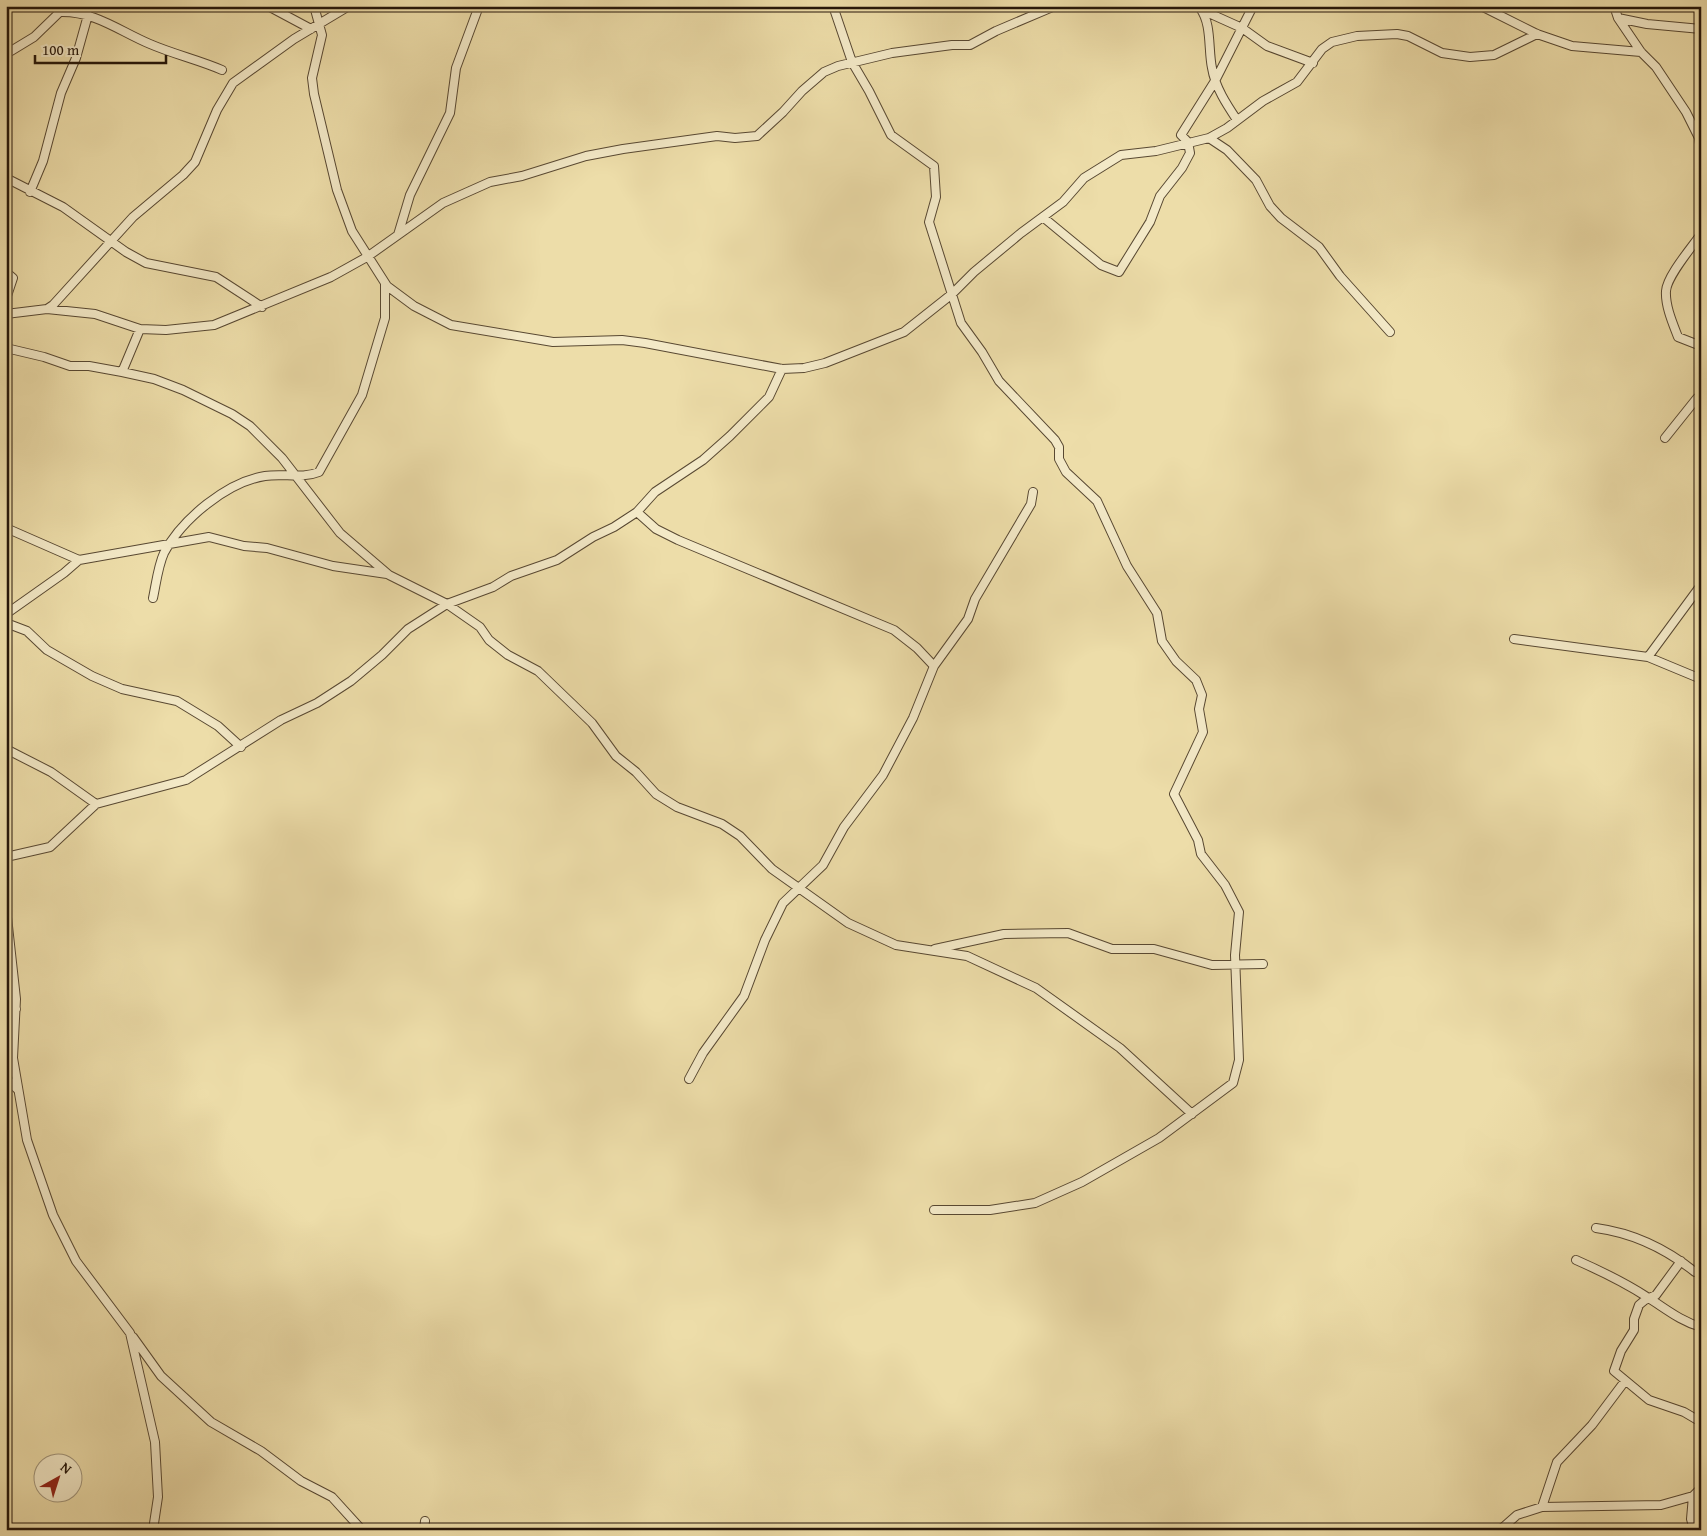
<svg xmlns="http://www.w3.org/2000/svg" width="1707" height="1536" viewBox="0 0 1707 1536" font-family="'Gentium Book Plus',serif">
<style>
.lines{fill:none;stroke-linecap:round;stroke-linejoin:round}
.minor-casing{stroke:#584832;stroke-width:10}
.minor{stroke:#f3e9c7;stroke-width:8}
</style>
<rect width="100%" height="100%" fill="#eddda9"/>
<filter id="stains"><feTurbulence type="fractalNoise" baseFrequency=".004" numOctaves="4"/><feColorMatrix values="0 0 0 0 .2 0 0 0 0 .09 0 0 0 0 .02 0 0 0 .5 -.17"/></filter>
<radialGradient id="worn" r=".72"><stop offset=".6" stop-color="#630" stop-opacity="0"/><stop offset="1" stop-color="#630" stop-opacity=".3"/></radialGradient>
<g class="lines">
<g class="minor-casing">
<path id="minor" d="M 268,6 L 311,29
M 314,6 L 322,35 L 312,78 L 314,94 L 337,190 L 352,231 L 387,286 L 414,306 L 451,325 L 553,342 L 622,340 L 645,343 L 782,369 L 804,368 L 825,363 L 904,332 L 952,294 L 974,272 L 1021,233 L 1063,202 L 1084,178 L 1121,155 L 1156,151 L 1209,138 L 1227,128 L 1263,101 L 1297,82 L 1322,49 L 1332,42 L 1357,36 L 1397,34 L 1408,36 L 1442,53 L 1470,57 L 1494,55 L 1537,34
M 833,6 L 852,62 L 869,91 L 891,135 L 934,166 L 936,197 L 929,222 L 961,323 L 982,352 L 999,381 L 1055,440 L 1059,447 L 1059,459 L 1066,472 L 1097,501 L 1127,566 L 1157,613 L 1162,641 L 1176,661 L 1196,680 L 1202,695 L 1199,709 L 1203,732 L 1174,794 L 1198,840 L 1201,854 L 1225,885 L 1239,912 L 1235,955 L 1239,1060 L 1233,1083 L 1159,1138 L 1082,1182 L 1035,1203 L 990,1210 L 934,1210
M 1204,6 L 1202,10 L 1242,28 L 1267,46 L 1313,63
M 1481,6 L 1537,34 L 1572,46 L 1641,52
M 1614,6 L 1618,18 L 1647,24 L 1701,29
M 1200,8 C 1212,24 1208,49 1212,68 C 1215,87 1227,105 1237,120
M 60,12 C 95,11 119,31 150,44 C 173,54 199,60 222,70
M 1618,18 L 1641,52 L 1656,67 L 1686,112 L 1699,138 L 1701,150
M 6,54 L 34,37 L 66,6
M 1209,138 L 1227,150 L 1256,180 L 1270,206 L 1281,218 L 1319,247 L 1340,276 L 1390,332
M 6,178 L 63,207 L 126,252 L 146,263 L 216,277 L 262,307
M 30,192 L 43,161 L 61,93 L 76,58 L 88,15
M 1044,218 L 1101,265 L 1119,272 L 1150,222 L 1160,196 L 1182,168 L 1190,153 L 1188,142 L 1181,135 L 1215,81 L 1253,6
M 1701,234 C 1692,247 1667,276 1666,291 C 1665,306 1673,324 1678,337 L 1701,346
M 398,235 L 410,195 L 450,113 L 456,68 L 479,6
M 6,272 L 13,278 L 6,299
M 47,309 L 95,314 L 140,329 L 166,330 L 214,325 L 331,277 L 367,257 L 443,203 L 490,182 L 522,176 L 586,156 L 623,149 L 717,136 L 735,138 L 757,136 L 783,112 L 802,91 L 824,72 L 838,66 L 892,53 L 952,45 L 970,45 L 996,31 L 1055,6
M 6,314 L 47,309 L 53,305 L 133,217 L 183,175 L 195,162 L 217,110 L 233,83 L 294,39 L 349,6
M 6,348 L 44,357 L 70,366 L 89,366 L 122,372 L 140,329
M 122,372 L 154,379 L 183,390 L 232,414 L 250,426 L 282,458 L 340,533 L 389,575 L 447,604 L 480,627 L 489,640 L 508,655 L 538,671 L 592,723 L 616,756 L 636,772 L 656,794 L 677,807 L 722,824 L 740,836 L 772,869 L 848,923 L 896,945 L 967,956 L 1036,988 L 1120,1048 L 1192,1114
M 1665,438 L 1697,398 L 1701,398
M 637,512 L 656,529 L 678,540 L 894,630 L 917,648 L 934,666
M 6,528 L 79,560
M 153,598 C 156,584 158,566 164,553 C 182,519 227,482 265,476 C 283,473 302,479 319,472 L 362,395 L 385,318 L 385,284
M 6,614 L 64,573 L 79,560 L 209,537 L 244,546 L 267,548 L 333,566 L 387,574
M 6,623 L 27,631 L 47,650 L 92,676 L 122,689 L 177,701 L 218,726 L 241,747
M 1514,639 L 1648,657 L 1701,679
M 1648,657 L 1701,585
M 6,749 L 51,772 L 96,804
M 6,857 L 50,847 L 96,804 L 186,780 L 281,720 L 317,703 L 351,681 L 382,655 L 408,629 L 447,604 L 493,587 L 511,576 L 557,560 L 593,537 L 614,527 L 637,512 L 655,492 L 703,460 L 730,436 L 769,397 L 782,369
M 6,908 L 16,999 L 13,1058 L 27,1140 L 53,1215 L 76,1261 L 130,1333 L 155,1442 L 158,1497 L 153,1530
M 935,949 L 1004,934 L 1068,933 L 1112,949 L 1154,949 L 1212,965 L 1263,964
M 6,998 L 16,1009
M 6,1078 L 17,1089
M 689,1079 L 703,1053 L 744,996 L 765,940 L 783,903 L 823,865 L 844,827 L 883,775 L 913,718 L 934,666 L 968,619 L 975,599 L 1031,504 L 1033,492
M 1596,1228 C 1633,1233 1665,1248 1695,1272 L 1701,1270
M 1576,1260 C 1601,1271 1624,1282 1647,1297 C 1665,1308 1680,1321 1701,1327
M 1681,1261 L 1656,1295 L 1645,1300 L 1639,1305 L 1634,1319 L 1634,1330 L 1621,1351 L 1614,1371 L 1649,1400 L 1684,1412 L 1701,1422
M 133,1337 L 161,1376 L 211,1422 L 261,1451 L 301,1481 L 332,1497 L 362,1530
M 1693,1496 L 1691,1519 L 1694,1530
M 1542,1507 L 1557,1462 L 1592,1425 L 1625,1381
M 424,1530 L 425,1521
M 1500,1530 L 1517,1515 L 1542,1507 L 1661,1505 L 1693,1496 L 1701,1488"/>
</g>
<use href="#minor" class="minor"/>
</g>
<rect width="1707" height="1536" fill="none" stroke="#eddda9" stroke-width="25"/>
<rect x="8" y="8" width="1692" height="1521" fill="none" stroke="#26170a" stroke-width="2.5"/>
<rect x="12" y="12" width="1682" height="1511" fill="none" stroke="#26170a"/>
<g transform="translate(58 1478) rotate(39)"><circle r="24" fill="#f3e9c7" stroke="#a1957b"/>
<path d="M0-4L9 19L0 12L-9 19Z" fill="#8f2418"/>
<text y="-8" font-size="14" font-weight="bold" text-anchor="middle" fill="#26170a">N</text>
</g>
<path d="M35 55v8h131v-8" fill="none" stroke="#26170a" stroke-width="2.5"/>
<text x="42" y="55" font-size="15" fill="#26170a" stroke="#f3e9c7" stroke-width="4" paint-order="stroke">100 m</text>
<rect width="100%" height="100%" filter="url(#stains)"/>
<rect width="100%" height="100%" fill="url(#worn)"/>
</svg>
